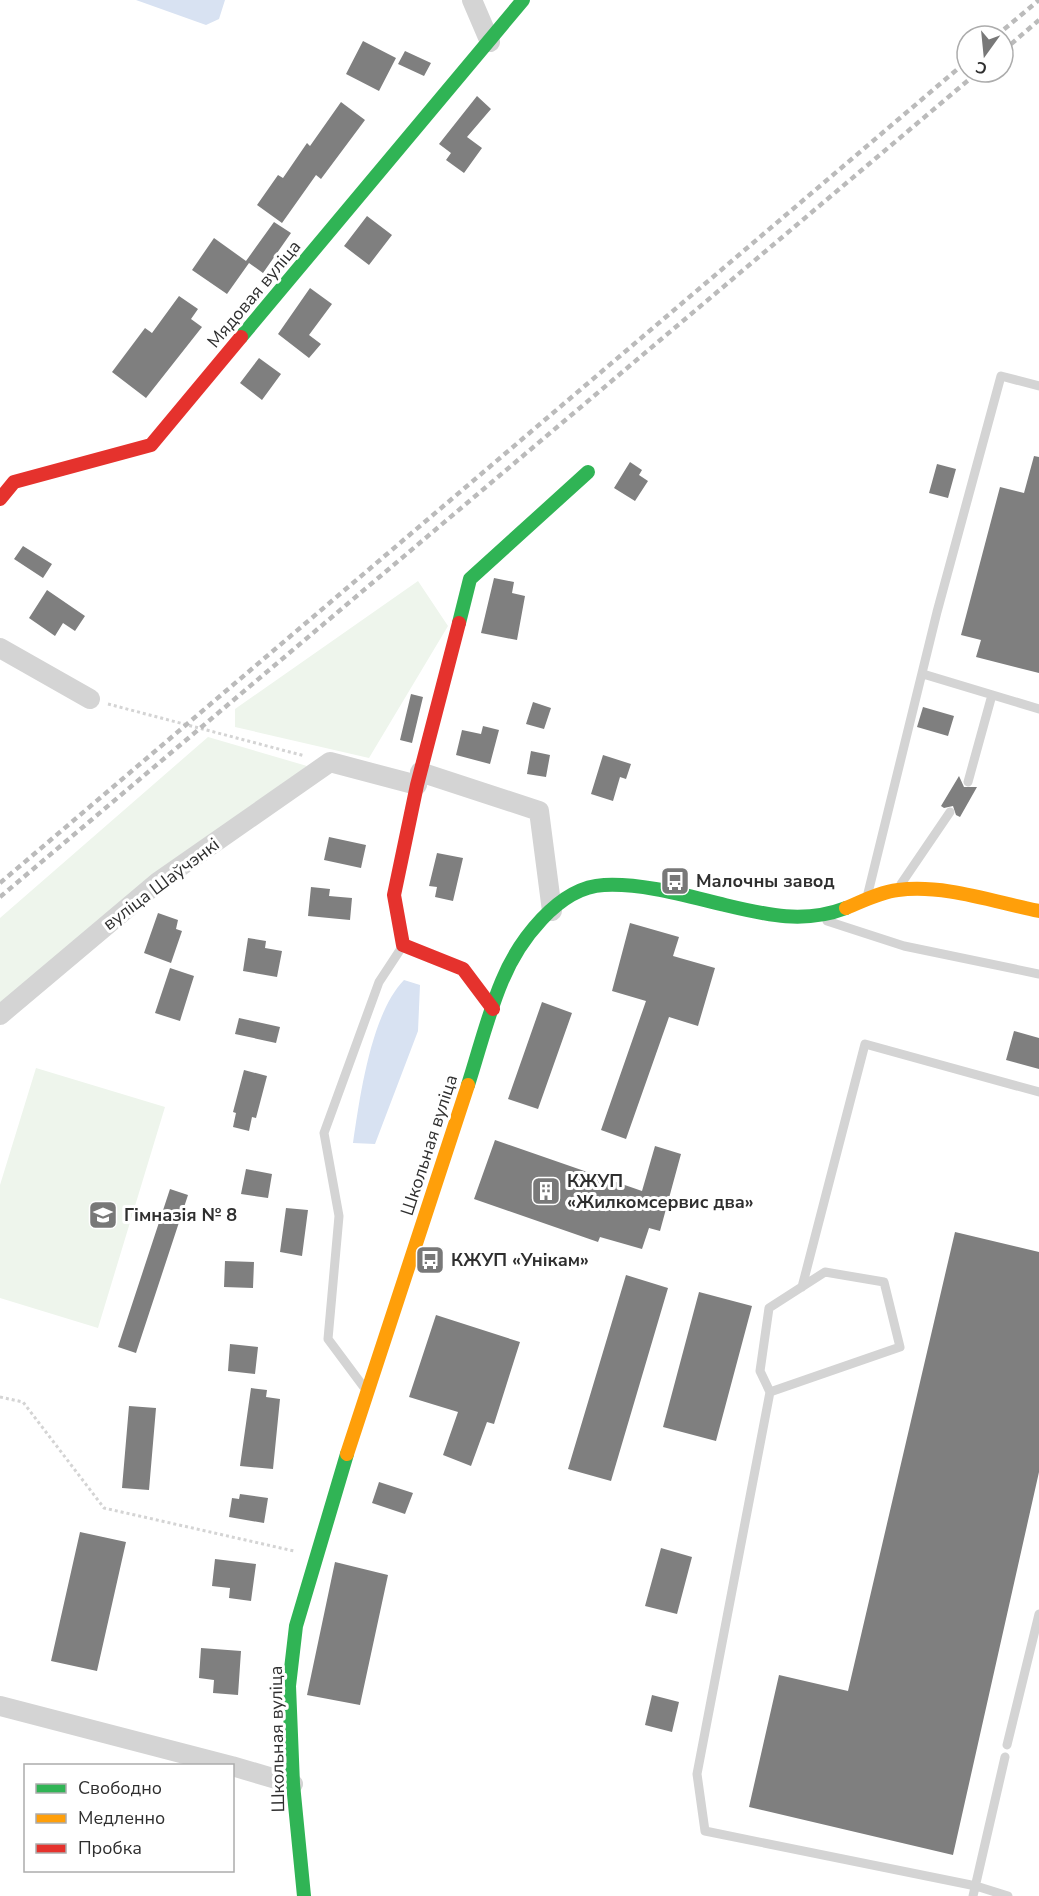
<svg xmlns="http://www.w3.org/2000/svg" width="1039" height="1896" viewBox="0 0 1039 1896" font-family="'Nunito Sans',sans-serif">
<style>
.green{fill:#eef5ec}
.water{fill:#d8e2f2}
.building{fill:#7f7f7f}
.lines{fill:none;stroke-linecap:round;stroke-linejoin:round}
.path{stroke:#d4d4d4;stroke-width:3;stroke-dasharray:3 3;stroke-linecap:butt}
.lane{stroke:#d4d4d4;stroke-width:9}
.street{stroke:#d4d4d4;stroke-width:20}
.fast{stroke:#30b455;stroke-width:14}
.slow{stroke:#ff9f0a;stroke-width:14}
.jam{stroke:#e5322d;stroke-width:14}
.rail{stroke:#bbb;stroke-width:4.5;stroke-dasharray:6 4.5;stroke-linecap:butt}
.labels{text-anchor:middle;stroke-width:6;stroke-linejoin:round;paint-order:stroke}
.street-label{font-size:18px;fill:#2f2f2f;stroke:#fff}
.poi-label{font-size:18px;font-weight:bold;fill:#2f2f2f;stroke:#fff;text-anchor:start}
</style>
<rect width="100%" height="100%" fill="#fff"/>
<path class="green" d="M 418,581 L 448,626 L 369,758 L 235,727 L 235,709 Z
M 208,737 L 307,766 L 0,1006 L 0,918 Z
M 36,1068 L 165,1107 L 98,1328 L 0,1298 L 0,1185 Z"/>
<path class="water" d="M 136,0 L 225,0 L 219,19 L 206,25 Z
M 404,980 L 420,985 L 418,1031 L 375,1144 L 353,1143 C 360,1096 371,1014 404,980 Z"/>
<path class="building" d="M 363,41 L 396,58 L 379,91 L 346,74 Z
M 405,51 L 431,63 L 424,76 L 398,64 Z
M 477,96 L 491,109 L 467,137 L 482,148 L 464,173 L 446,160 L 451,153 L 439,144 Z
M 341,102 L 365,120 L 321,179 L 316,175 L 282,223 L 257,205 L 278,175 L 283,178 L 307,143 L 310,146 Z
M 367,216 L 392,235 L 369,265 L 344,246 Z
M 274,222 L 291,233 L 263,273 L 249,263 L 227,294 L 192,270 L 214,238 L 246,261 Z
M 310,288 L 332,304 L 309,335 L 321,344 L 309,358 L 278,334 Z
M 179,296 L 198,309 L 191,319 L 202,327 L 146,398 L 112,372 L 145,328 L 152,333 Z
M 259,358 L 281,374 L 262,400 L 240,383 Z
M 1034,456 L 1039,457 L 1039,673 L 976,657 L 981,640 L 961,635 L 1000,487 L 1024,493 Z
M 630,462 L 642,470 L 639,475 L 648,481 L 635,501 L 614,488 Z
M 937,464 L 956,469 L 948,498 L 929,493 Z
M 23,546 L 52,564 L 43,578 L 14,559 Z
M 494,578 L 514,582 L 512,593 L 525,596 L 517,640 L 481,633 Z
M 47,590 L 85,616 L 75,631 L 63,623 L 55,636 L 29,618 Z
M 411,694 L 423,697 L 412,743 L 400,740 Z
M 533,702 L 551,708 L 544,729 L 526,724 Z
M 923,707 L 954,716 L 948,736 L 917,727 Z
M 483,726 L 499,730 L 490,764 L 456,755 L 462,730 L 481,734 Z
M 531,751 L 550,755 L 546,777 L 527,774 Z
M 603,755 L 631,764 L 626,779 L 620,777 L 613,801 L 591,794 Z
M 959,776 L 964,787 L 977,787 L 960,817 L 956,815 L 953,806 L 944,808 L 941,806 Z
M 329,837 L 366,845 L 361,868 L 324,860 Z
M 437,853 L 463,858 L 453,901 L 435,897 L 437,887 L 429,886 Z
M 311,887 L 330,889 L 329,896 L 352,898 L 350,920 L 308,916 Z
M 158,913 L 178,920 L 176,929 L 182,931 L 171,963 L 144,953 Z
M 630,923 L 679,937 L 673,956 L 715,968 L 698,1026 L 669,1017 L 626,1139 L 601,1130 L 646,1001 L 612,991 Z
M 248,938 L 266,941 L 265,948 L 282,951 L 277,977 L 243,971 Z
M 170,968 L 194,976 L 180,1021 L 155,1013 Z
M 542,1002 L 572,1013 L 538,1109 L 508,1099 Z
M 239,1018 L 280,1027 L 276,1043 L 235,1034 Z
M 1014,1031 L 1039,1038 L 1039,1069 L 1006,1060 Z
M 244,1070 L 267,1076 L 256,1118 L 252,1117 L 249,1131 L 233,1127 L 236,1113 L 233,1112 Z
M 495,1140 L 642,1191 L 655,1146 L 681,1154 L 660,1231 L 649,1228 L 642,1249 L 600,1237 L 598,1242 L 474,1199 Z
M 246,1169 L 272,1174 L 268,1198 L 241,1194 Z
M 170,1189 L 188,1195 L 136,1353 L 118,1347 Z
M 286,1208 L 308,1210 L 302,1256 L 280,1252 Z
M 955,1232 L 1039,1252 L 1039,1472 L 953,1855 L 749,1807 L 779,1675 L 848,1691 Z
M 225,1261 L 254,1262 L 253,1288 L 224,1287 Z
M 626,1275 L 668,1288 L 611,1481 L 568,1469 Z
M 699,1292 L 752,1306 L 716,1441 L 663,1427 Z
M 436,1315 L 520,1342 L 494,1424 L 487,1422 L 471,1466 L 443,1455 L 458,1412 L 409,1397 Z
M 230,1344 L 258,1347 L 255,1374 L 228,1371 Z
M 251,1388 L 267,1390 L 266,1397 L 280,1399 L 273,1469 L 240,1466 Z
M 129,1406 L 156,1408 L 149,1490 L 122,1488 Z
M 379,1482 L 413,1493 L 405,1514 L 372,1503 Z
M 240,1494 L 268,1498 L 264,1523 L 229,1517 L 232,1498 L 239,1499 Z
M 80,1532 L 126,1542 L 97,1671 L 51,1661 Z
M 661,1548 L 692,1557 L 677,1614 L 645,1606 Z
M 215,1559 L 256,1564 L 251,1601 L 229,1598 L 230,1588 L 212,1586 Z
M 335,1562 L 388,1575 L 360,1705 L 307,1695 Z
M 201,1648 L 241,1651 L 238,1695 L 213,1693 L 214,1680 L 199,1678 Z
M 652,1695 L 679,1702 L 672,1732 L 645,1725 Z"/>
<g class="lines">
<path class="path" d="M 108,704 L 305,756
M 0,1397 L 23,1402 L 104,1508 L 294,1551"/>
<path class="lane" d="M 923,674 L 1039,709
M 968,782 L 992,695
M 901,884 L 950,812
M 868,893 L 937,612 L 1001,376 L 1039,386
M 827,921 L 904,946 L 1039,974
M 802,1287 L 865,1044 L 1039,1092
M 363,1386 L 328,1339 L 339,1216 L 324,1133 L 379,982 L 402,947
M 770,1392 L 900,1347 L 884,1282 L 825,1272 L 769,1308 L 760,1371 L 770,1392 L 697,1774 L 705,1831 L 976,1886 L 1008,1896
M 1007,1745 L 1039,1614
M 973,1896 L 1005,1757"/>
<path class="street" d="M 472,0 L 490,42
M 0,648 L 90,699
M 420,772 L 539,811 L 552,911
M 0,1015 L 158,882 L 330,762 L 417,785
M 0,1706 L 231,1766
M 232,1766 L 293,1784"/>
<path class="fast" d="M 241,337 L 523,0
M 459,623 L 470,579 L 588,472
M 468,1085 C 479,1051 488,1014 502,981 C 518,942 558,887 604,885 C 644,883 687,896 725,905 C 767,915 804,924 846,908
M 304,1896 L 293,1784 L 289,1686 L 296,1626 L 347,1454"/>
<path class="slow" d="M 846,908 C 863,901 880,892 898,890 C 944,884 994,902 1039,911
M 347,1454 L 468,1085"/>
<path class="jam" d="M 0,499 L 14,482 L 151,445 L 241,337
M 459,623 L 417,785 L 394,895 L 403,945 L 463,969 L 493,1009"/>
<path class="rail" d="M 996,36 L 1039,0
M 1003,51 L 1039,20
M 0,883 L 967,61
M 0,897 L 978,72"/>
</g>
<defs>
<g id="bus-square" transform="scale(1.5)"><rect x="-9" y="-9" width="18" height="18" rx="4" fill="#787878" stroke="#fff"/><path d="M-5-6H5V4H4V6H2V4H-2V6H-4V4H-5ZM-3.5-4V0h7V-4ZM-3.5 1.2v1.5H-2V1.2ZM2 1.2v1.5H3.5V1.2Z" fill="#fff"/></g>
<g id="building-square" transform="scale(1.5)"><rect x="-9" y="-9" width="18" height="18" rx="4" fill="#787878" stroke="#fff"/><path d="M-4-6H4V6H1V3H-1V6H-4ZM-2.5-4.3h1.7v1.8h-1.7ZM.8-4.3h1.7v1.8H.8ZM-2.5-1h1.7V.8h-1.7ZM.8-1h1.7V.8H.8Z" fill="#fff"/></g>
<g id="school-square" transform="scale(1.5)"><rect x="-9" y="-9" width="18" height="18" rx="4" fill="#787878" stroke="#fff"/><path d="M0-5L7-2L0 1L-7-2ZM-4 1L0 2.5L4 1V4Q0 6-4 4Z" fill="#fff"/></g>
</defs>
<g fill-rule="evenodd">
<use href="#bus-square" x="675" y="881"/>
<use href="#building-square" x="546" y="1191"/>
<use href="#school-square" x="103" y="1215"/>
<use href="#bus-square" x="430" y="1260"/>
</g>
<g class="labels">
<g class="street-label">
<text transform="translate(254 294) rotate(-50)" y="6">Мядовая вуліца</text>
<text transform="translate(161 884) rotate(-37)" y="6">вуліца Шаўчэнкі</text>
<text transform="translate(429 1145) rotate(-72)" y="6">Школьная вуліца</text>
<text transform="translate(277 1739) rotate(-91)" y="6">Школьная вуліца</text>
</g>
<g class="poi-label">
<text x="696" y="887">Малочны завод</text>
<text x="567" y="1187">КЖУП<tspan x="567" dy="21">«Жилкомсервис два»</tspan></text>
<text x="124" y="1221">Гімназія № 8</text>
<text x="451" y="1266">КЖУП «Унікам»</text>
</g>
</g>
<rect x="24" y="1764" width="210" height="108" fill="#ffffff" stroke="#acacac" stroke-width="1.5"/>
<rect x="36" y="1784" width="30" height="9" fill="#30b455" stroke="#acacac" stroke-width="1.5"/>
<text x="78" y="1794" font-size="18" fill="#2f2f2f">Свободно</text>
<rect x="36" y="1814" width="30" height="9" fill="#ff9f0a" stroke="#acacac" stroke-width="1.5"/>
<text x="78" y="1824" font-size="18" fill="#2f2f2f">Медленно</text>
<rect x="36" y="1844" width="30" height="9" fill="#e5322d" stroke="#acacac" stroke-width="1.5"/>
<text x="78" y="1854" font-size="18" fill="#2f2f2f">Пробка</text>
<g transform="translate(985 54) rotate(195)"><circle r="28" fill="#ffffff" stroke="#acacac" stroke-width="1.5"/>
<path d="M0-4.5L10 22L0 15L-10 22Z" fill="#787878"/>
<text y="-9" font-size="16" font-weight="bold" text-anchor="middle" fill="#2f2f2f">С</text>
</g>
</svg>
